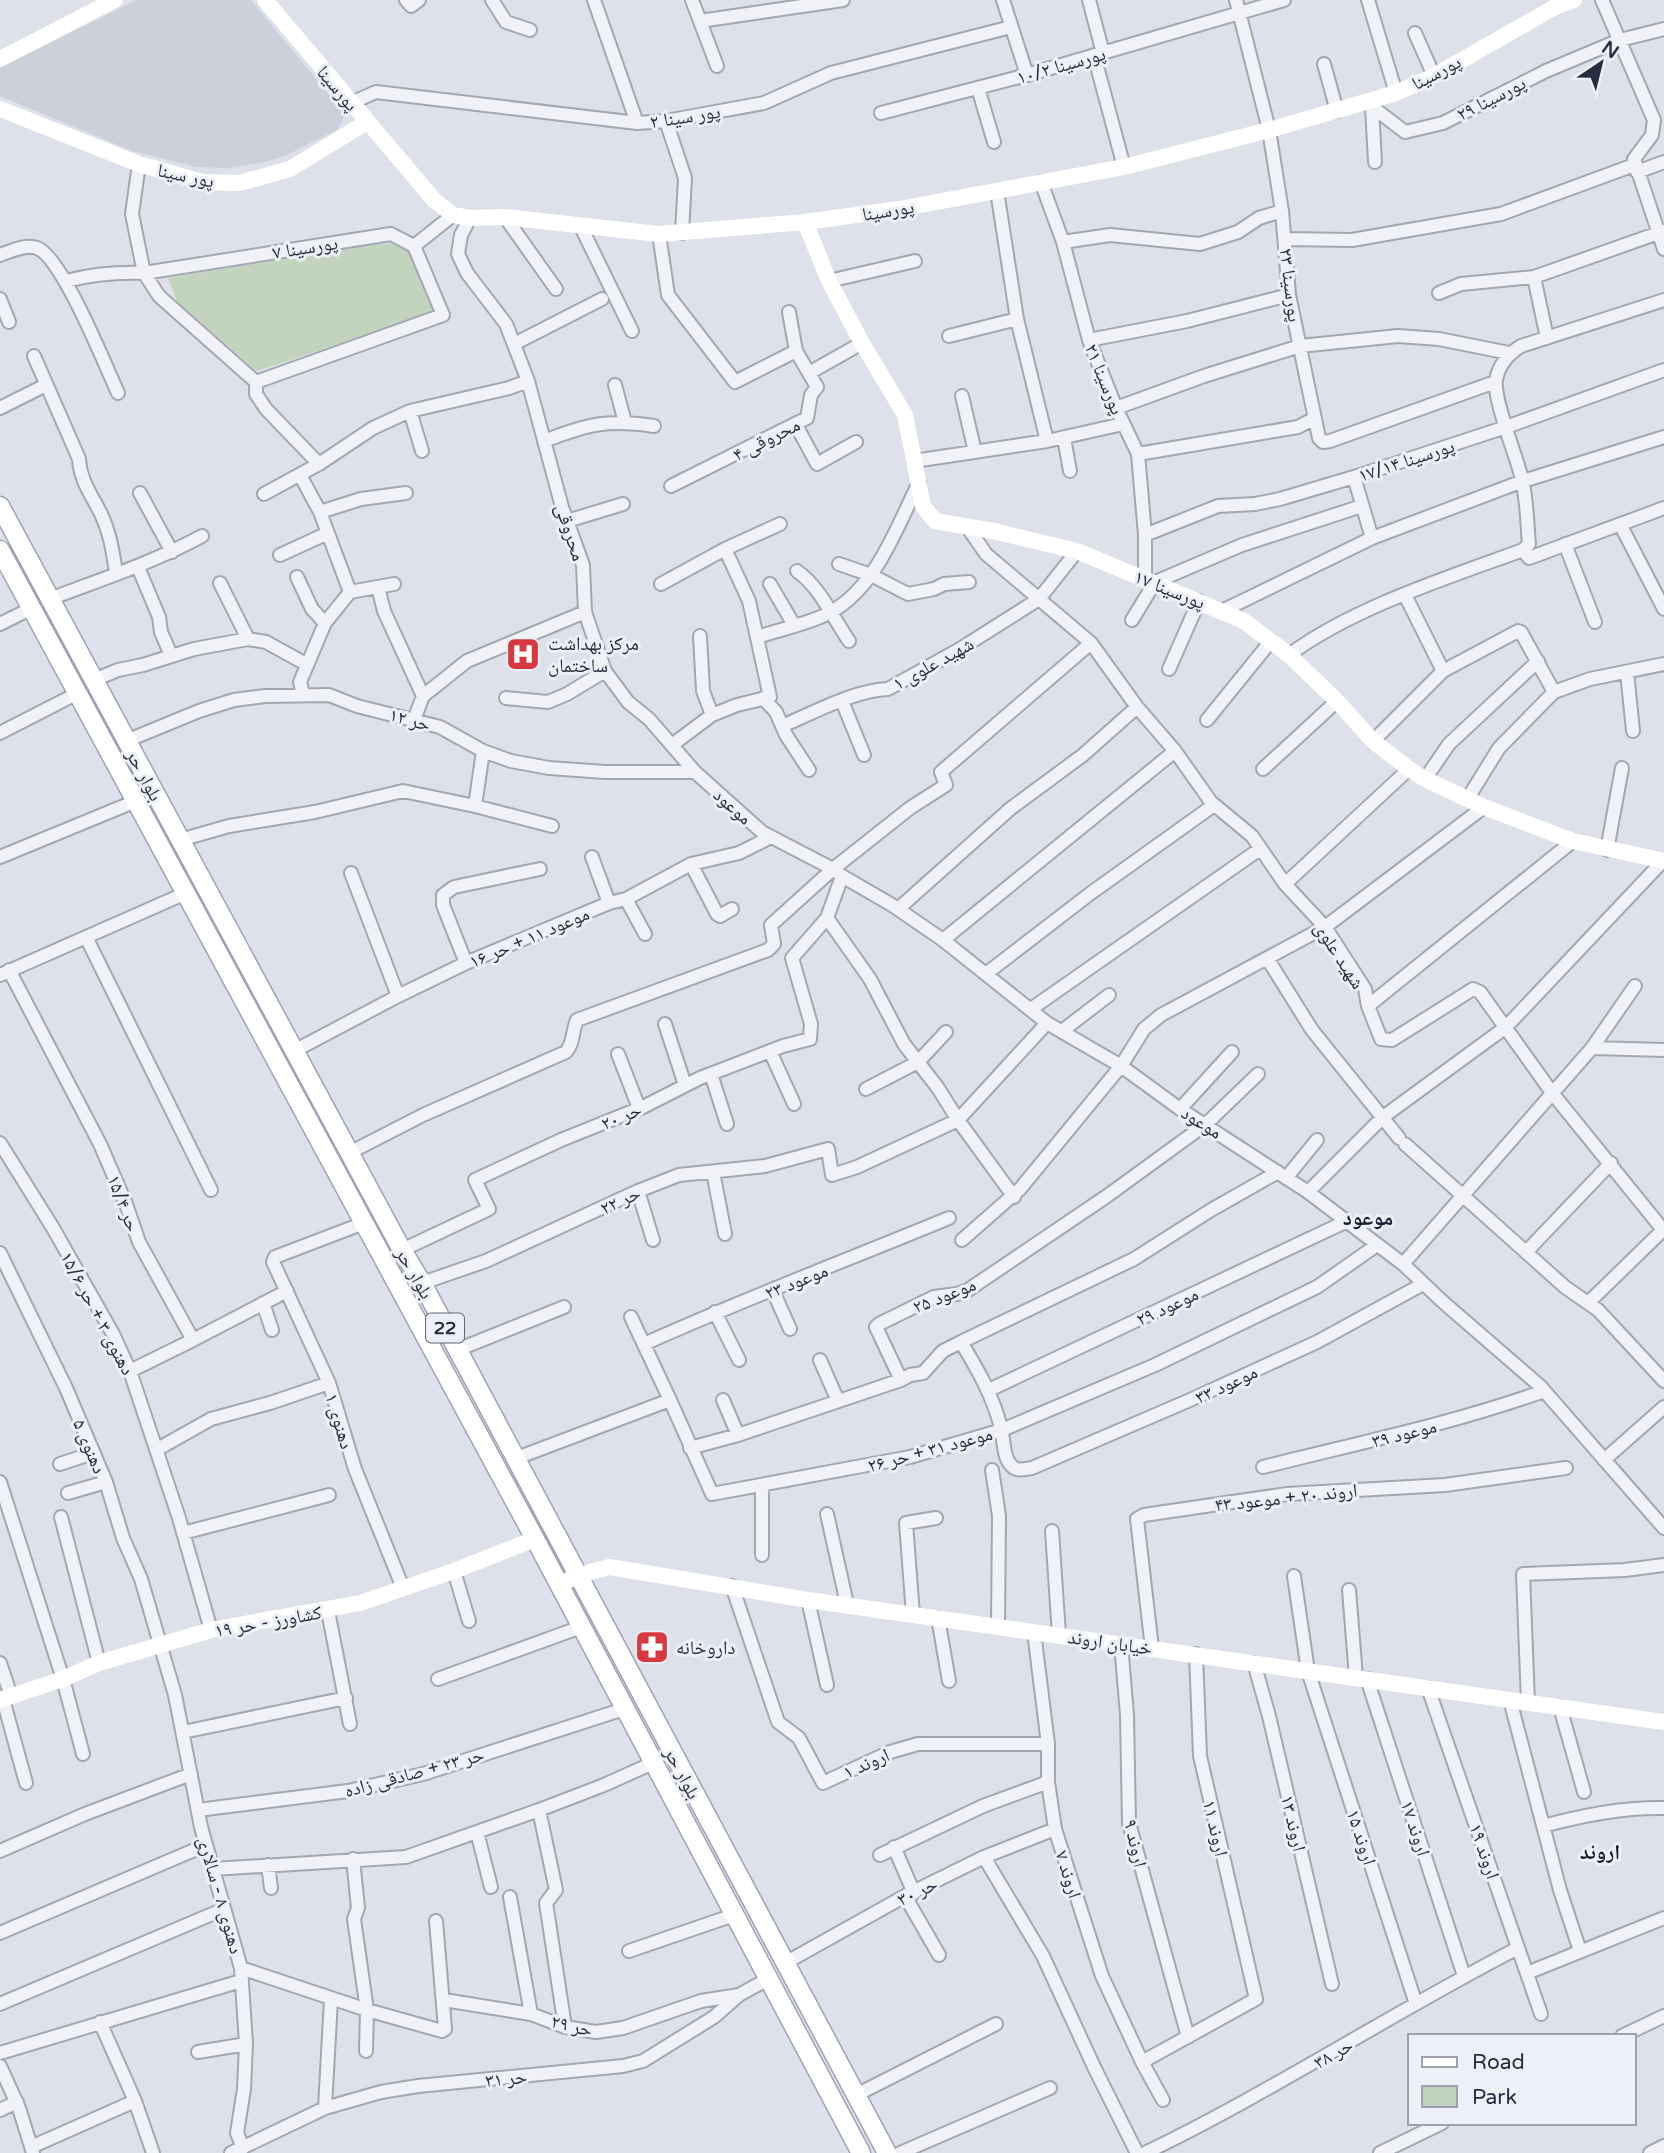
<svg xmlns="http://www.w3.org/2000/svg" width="1664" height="2153" viewBox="0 0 1664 2153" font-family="'Varela Round','Noto Naskh Arabic',sans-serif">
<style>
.built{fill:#ccd0db}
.green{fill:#c2d3be}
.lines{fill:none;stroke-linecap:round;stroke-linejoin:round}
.street-casing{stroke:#a3a7b3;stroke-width:16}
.primary-casing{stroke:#9ca4b5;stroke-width:21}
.street{stroke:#f1f2f7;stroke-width:12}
.secondary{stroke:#fff;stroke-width:16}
.primary{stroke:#fff;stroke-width:18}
.labels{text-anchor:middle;stroke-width:6;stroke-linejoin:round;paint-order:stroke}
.shield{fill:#edf0f6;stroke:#626877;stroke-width:2}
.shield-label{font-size:18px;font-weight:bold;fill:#262d41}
.street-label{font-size:19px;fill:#262d41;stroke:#edf0f6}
.poi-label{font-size:19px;fill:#262d41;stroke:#edf0f6;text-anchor:start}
.neighbourhood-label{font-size:21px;font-weight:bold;fill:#181e31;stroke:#edf0f6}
</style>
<rect width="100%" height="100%" fill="#dee1e9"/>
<path class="built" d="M 136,0 L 251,0 L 345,114 L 338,129 L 285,156 L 261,163 L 228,168 L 196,167 L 132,151 L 0,96 L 0,68 Z"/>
<path class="green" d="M 397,243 L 416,257 L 435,312 L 257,371 L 177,301 L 168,278 L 369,245 Z"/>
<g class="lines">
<g class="street-casing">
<path id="street" d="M 406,0 L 411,6 L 419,0
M 492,0 L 506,22 L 530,30
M 594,0 L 637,123
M 692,0 L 717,66
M 1003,0 L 1027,75
M 1089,0 L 1103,53
M 1236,0 L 1269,130 L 1282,211 L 1289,295 L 1319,438 L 1323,442 L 1330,441 L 1495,382
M 1368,0 L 1396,93
M 1602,0 L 1654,120 L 1652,135 L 1634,159 L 1664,249
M 700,21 L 843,0
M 1415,33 L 1434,76
M 1094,55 L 1124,167
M 1324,64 L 1337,111
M 978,88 L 994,142
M 1366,102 L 1405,132 L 1443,123 L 1546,71 L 1620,40 L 1664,29
M 351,103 L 376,92 L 637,123 L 666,121 L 764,103 L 831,73 L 1011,27
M 1372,107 L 1375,162
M 881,113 L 1027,75 L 1284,0
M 666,121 L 685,178 L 682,233
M 139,164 L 132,214 L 144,273 L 159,296 L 256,382 L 443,315 L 414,246
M 1637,172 L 1664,162
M 1041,182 L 1063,242 L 1089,340 L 1116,408 L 1138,454 L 1145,535 L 1145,579
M 997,191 L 1017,319 L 1047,441
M 505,217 L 556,289
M 470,218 L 461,235 L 458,254 L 467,273 L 506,324 L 528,381 L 562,507 L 583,565 L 585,612 L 605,671 L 628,702 L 649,719 L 695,772 L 762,832 L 833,869 L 842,876 L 892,905 L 943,940 L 1047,1023 L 1121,1066 L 1180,1109 L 1308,1192 L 1403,1264 L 1443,1302 L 1540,1386 L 1664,1528
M 580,225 L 632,331
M 659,234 L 668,295 L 735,382 L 796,351 L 817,387 L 811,395 L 807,418 L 671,486
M 1285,239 L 1352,240 L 1501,214 L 1634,165
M 1063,242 L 1110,235 L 1200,244 L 1238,232 L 1259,218 L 1282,211
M 414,246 L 453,215
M 0,255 C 11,251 26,244 37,248 C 62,257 105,365 118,393
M 1534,277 L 1547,338
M 66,281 C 93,274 116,272 144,273 L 391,234 L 414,246
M 829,281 L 915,261
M 1439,293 L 1461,284 L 1534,277 L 1664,231
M 0,299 L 9,322
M 789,312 L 796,351
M 949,336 L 1017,319
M 1089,340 L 1187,321 L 1289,295
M 514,344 L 602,299
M 34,356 L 79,459 C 80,481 92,495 101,514 C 110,533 113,552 116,573
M 809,373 L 862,343
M 256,382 L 256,394 L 266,409 L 319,464
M 615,385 L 625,422
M 962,396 L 975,452
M 0,408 L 46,385
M 1116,408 L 1204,376 L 1300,346 L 1398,336 L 1439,339 L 1509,353
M 410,411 L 422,451
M 796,425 L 817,464 L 856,442
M 1064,438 L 1070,471
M 544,441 C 588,424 607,419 654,426
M 1138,454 L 1298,427 L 1315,418
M 914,461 L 1047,441 L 1123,424
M 300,475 L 320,512 L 350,592
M 1354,477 L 1372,538
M 140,493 L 172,552
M 264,494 L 319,464 L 373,428 L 410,411 L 509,388 L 528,381
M 320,512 L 361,499 L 406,493
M 567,521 L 623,504
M 1620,524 L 1664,609
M 968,528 L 986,554 L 1091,643 L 1137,707 L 1175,751 L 1211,802 L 1252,836 L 1285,884 L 1325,927 L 1365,989 L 1368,1006 L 1381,1039 L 1392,1040 L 1473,989 L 1480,992 L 1553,1094 L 1664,1231
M 1145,535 L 1218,506 L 1255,504 L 1280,499 L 1354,477 L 1506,427 L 1664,370
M 1565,544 L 1595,622
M 1523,550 L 1529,544 C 1527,523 1527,500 1522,479 C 1517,458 1493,399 1496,380 C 1499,364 1508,354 1521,346 L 1664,300
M 1523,550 L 1529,558 L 1664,508
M 280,555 L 328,533
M 839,564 L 871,575 L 908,594 L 934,589 L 944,584 L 969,582
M 138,567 L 159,617 L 161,632 L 171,655
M 797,571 C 820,587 833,618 849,641
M 297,577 L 312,609 L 325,623
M 220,583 L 248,639
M 661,584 L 725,549 L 780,524
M 770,584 L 794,625
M 378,587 L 384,611 L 423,696
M 1405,595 L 1443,671
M 50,599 C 102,579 152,563 202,536
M 1222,611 L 1372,538 L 1523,481 L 1664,437
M 1132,620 L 1155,582 L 1242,545 L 1362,506
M 0,624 L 32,608
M 700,636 L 703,691 L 712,715
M 758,637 C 781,629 809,624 831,612 C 877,586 896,528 919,483
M 1289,655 C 1352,608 1449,577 1523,550
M 1169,669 L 1199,601
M 1627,672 L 1633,731
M 94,680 L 118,670 L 143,665 L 194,649 L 248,639 L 266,642 L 306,664
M 303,694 L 300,682 L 325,623 L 350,592 L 394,584
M 506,698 L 548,702 L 567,694 L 605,671
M 763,698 L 776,712 L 786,735 L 809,770
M 842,701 L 864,755
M 414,720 L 423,696 L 467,661 L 585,612
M 1207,720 L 1271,641
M 782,726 C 813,713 855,690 888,689 L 960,649 L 1039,599 L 1077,551
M 0,733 L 78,693
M 126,741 L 199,711 L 234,700 L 265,696 L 329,695 L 357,706 L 440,727 L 483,751 L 511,761 L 549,768 L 605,772 L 695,772
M 1373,741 L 1443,671 L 1518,631 L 1521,632 L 1554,692
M 672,745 L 712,715 L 737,705 L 770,697 L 749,601 L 725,549
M 1263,769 L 1337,701
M 1425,779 L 1449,744 L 1538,661
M 1468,798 L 1499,748 L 1554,692 L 1590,679 L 1664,664
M 475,806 L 483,751
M 180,840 L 229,826 L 315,812 L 403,791 L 475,806 L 552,826
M 1607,850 L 1622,768
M 0,857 L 136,801
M 592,857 L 609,903
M 691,864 L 717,914 L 720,916 L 732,909
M 351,873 L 398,996
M 1285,884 L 1409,769
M 626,899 L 645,934
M 898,909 L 1010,809 L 1083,755 L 1137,707
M 827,918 L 870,979 L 904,1044 L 938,1088 L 958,1120 L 1014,1197
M 87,939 L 211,1190
M 943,940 L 1175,751
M 1267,958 L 1312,1030 L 1399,1138
M 466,963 L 443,905 L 443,895 L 454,887 L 540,869
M 9,970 L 100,1144 L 126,1204 L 139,1242 L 193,1340 L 287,1291
M 987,973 L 1091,893 L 1214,805
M 0,975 L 186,893
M 1368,1006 L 1573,841
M 1031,1009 L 1260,849
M 665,1024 L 685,1085
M 1062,1031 L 1109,995
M 1592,1048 L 1635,986
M 294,1051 L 398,996 L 466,963 L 609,903 L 626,899 L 691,864 L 739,853 L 769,838
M 770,1051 L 794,1104
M 618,1054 L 639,1108
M 711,1074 L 727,1124
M 1258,1074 L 1206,1124 L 1107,1196 L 968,1290 L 957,1294 L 934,1297 L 879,1324 L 876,1327 L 901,1380 L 910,1375 L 923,1373 L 943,1351 L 961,1342 C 978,1370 993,1396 1001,1428 C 1004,1438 1003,1458 1011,1465 C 1016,1472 1024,1469 1032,1468 L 1190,1400 L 1317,1342 L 1423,1284
M 866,1089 L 918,1062 L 946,1032
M 1180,1109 L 1232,1052
M 0,1143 L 53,1228 L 113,1334 L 130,1371 L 179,1518 L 211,1630
M 1405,1144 L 1565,1287 L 1598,1310 L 1664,1381
M 349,1153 L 423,1115 L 566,1052 C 574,1043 572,1031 577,1020 L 768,950 L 774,944 L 771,925 L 833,869 L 910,808 L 946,785 L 941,772 L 1091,643
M 713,1172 L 725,1234
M 1286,1178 L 1317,1140
M 638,1191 L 653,1240
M 1308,1192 L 1383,1117 L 1506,1027 L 1662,862
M 364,1223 L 275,1257 L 273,1262 L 329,1383 L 355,1469 L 403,1588
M 962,1240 L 1020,1189 L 1121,1066 L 1144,1029 L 1161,1015 L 1325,927 L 1484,807
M 402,1250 L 489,1209 L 475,1180 L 561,1140 L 643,1107 L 700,1078 L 783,1046 L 810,1039 L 811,1024 L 792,958 L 827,918 L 842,876
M 1526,1252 L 1611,1163
M 0,1253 L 66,1388 L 106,1482 L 123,1538 L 141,1579 L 175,1695 L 201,1827 L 241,1968 L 246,2044 L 244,2089 L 237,2133 L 243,2148
M 1403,1264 L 1592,1048 L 1664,1050
M 422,1283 L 486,1261 L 638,1191 L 679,1175 L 765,1166 L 828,1149 L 832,1175 L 857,1167 L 958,1120 L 1047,1023
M 773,1291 L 790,1329
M 263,1303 L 272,1330
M 1588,1303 L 1664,1229
M 715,1312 L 739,1360
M 631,1317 L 670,1400
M 961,1342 L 1134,1259 L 1211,1210 L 1278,1172
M 644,1344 C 744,1299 847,1260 949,1218
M 457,1350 L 564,1307
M 820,1360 L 838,1401
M 130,1371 L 193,1340
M 989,1390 L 1345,1222
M 723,1400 L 738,1435
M 690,1448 L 738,1435 L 901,1380
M 156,1450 L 211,1419 L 270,1403 L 329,1383
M 514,1459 L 670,1400 L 712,1494 L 910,1457 L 1002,1430 L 1155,1365 L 1317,1287 L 1377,1245
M 1604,1460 L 1664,1407
M 60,1464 L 93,1453
M 1263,1467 C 1358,1443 1451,1424 1544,1391
M 992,1470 L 999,1516 L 998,1626
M 0,1482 L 63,1679 L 83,1754
M 68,1493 L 106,1482
M 827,1514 L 847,1604
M 61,1517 L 99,1663
M 1052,1531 L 1059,1635
M 183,1533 L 329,1495
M 762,1555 L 762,1486
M 454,1571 L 469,1621
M 1294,1576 L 1308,1671 L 1416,2004
M 732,1586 L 778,1722 L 799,1738 L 823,1783 L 890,1752 L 918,1744 L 1048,1744
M 1349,1590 L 1356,1677
M 808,1600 L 827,1685
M 328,1611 L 350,1724
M 913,1615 L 906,1523 L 936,1518
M 938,1618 L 949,1681
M 1034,1632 L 1048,1744 L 1048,1782 L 1055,1829 L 1102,1976 L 1142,2062 L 1163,2100
M 1121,1644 L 1127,1715 L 1129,1823 L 1188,2037
M 1152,1648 L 1137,1519 L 1144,1515 L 1287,1494 L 1445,1485 L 1566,1468
M 0,1663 L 11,1696
M 1254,1663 L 1269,1716 L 1332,1984
M 438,1679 L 581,1627
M 1367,1679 L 1464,1976
M 1428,1688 L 1541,2014
M 3,1699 L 26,1783
M 1510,1700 L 1560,1890 L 1580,1951
M 1528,1702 L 1523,1574 L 1625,1570 L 1664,1565
M 1560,1707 L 1584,1792
M 183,1732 L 346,1698
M 198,1810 L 348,1791 L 423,1774 L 624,1709
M 539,1810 L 556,1890 L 546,1903 L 565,2027
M 1543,1826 C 1583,1815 1623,1807 1664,1808
M 477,1832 L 491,1887
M 894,1847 L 914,1893
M 0,1851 L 85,1814 L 191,1774
M 880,1855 L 983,1806 L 1048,1782
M 984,1857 L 1043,1956 L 1095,2069 L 1137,2153
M 353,1859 L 358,1908 L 354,1919 L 367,2010 L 366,2051
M 268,1865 L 271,1888
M 213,1869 L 406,1857 L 539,1810 L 604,1785 L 653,1763
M 905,1896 L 939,1955
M 510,1897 L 531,2014
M 0,1933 L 206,1845
M 629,1951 L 734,1915
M 785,1963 L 905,1896 L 984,1857 L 1055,1829
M 241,1968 L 367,2010 L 442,2031 L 445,2029 L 436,1921
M 1527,1973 L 1664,1918
M 444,2000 L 531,2014 L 565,2027 L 596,2032 L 623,2028 L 701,2001 L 739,1995
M 0,2004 L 224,1909
M 100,2022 L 135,2101 L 153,2153
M 1622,2036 L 1664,2016
M 198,2052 L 246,2044
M 0,2053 L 241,1981
M 1142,2062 L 1256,1999 L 1200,1756 L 1196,1654
M 0,2066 L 19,2108 L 33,2153
M 856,2095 L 996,2024
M 325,2108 L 331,1999
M 0,2110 L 17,2102
M 31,2147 L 135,2101
M 231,2153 L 325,2108 L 381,2092 L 418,2086 L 623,2066 L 643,2061 L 714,2017 L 739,1995 L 768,1979
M 900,2153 L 1050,2088
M 1145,2153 C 1273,2091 1392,2013 1518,1948
M 1380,2153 L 1442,2123
M 1650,2153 L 1664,2146"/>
</g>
<g class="primary-casing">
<path id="primary" d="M 0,506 L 402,1250 L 422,1283 L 887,2153
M 0,550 L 535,1539 L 861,2153"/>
</g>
<use href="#street" class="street"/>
<path class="secondary" d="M 265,0 L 434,200 L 453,215 L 470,218 L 505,217 L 659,234 L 805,222 L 899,209 L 1124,167 L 1269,130 L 1396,93 L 1434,76 L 1555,7 L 1574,0
M 0,59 L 115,0
M 0,109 L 139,164 L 202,182 L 240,183 L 290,169 L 367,122
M 805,222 L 829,281 L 862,343 L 905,415 L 923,506 L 935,521 L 993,531 L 1077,551 L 1244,621 L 1289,655 L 1337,701 L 1373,741 L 1409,769 L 1425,779 L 1484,807 L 1573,841 L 1664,861
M 559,1585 L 577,1576 L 609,1567 L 808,1600 L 1664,1722
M 0,1700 L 63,1679 L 99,1663 L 211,1630 L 360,1603 L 454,1571 L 535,1539"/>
<use href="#primary" class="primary"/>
</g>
<defs>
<g id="hospital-square" transform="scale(1.75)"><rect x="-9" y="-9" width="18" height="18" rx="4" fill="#d83941" stroke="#edf0f6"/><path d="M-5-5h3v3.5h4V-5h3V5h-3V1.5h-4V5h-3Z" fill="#fff"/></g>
<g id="pharmacy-square" transform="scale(1.75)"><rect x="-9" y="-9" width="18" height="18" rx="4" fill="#d83941" stroke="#edf0f6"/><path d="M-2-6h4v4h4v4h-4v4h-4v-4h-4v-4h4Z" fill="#fff"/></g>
</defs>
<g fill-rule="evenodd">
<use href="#hospital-square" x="523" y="654"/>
<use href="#pharmacy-square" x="652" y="1647"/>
</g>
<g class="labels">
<rect class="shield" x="426" y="1313.5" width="38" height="29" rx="5"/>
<g class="shield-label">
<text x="445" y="1334">22</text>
</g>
<g class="street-label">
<text transform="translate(1061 65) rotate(-16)" y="7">پورسینا ۱۰/۲</text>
<text transform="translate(1436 72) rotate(-28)" y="7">پورسینا</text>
<text transform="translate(338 88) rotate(50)" y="7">پورسینا</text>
<text transform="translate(1491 98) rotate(-27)" y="7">پورسینا ۲۹</text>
<text transform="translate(685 116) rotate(-9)" y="7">پور سینا ۲</text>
<text transform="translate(186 175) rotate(12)" y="7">پور سینا</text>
<text transform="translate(888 210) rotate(-9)" y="7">پورسینا</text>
<text transform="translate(305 247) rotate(-9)" y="7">پورسینا ۷</text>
<text transform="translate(1291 285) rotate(83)" y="7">پورسینا ۲۳</text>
<text transform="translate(1105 379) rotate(68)" y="7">پورسینا ۲۱</text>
<text transform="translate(766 439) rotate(-27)" y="7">محروقی ۴</text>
<text transform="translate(1406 460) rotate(-18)" y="7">پورسینا ۱۷/۱۴</text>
<text transform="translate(571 532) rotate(72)" y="7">محروقی</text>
<text transform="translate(1170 589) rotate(22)" y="7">پورسینا ۱۷</text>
<text transform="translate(933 663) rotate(-29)" y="7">شهید علوی ۱</text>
<text transform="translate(410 719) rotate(15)" y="7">حر ۱۲</text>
<text transform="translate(145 775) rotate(62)" y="7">بلوار حر</text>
<text transform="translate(733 806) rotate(42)" y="7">موعود</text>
<text transform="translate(529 937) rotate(-23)" y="7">موعود ۱۱ + حر ۱۶</text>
<text transform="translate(1340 955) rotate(57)" y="7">شهید علوی</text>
<text transform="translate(621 1116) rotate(-23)" y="7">حر ۲۰</text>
<text transform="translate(1202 1122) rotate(32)" y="7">موعود</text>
<text transform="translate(620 1200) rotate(-25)" y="7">حر ۲۲</text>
<text transform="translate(124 1203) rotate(69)" y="7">حر ۱۵/۴</text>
<text transform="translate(415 1273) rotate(60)" y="7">بلوار حر</text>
<text transform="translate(796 1281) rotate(-22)" y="7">موعود ۲۳</text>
<text transform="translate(944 1295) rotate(-22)" y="7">موعود ۲۵</text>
<text transform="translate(1167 1306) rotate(-25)" y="7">موعود ۲۹</text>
<text transform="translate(98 1313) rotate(62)" y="7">دهنوی ۳ + حر ۱۵/۶</text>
<text transform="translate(1226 1384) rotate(-25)" y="7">موعود ۳۳</text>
<text transform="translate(340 1421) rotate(73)" y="7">دهنوی ۱</text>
<text transform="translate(1404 1433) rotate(-14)" y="7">موعود ۳۹</text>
<text transform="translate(90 1446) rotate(67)" y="7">دهنوی ۵</text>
<text transform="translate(930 1449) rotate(-15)" y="7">موعود ۳۱ + حر ۲۶</text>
<text transform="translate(1286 1497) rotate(-6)" y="7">اروند ۲۰ + موعود ۴۳</text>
<text transform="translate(268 1621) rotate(-10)" y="7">کشاورز - حر ۱۹</text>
<text transform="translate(1110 1642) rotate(8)" y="7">خیابان اروند</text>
<text transform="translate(866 1763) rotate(-24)" y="7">اروند ۱</text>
<text transform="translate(414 1772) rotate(-15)" y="7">حر ۲۳ + صادقی زاده</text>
<text transform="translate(683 1773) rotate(62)" y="7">بلوار حر</text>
<text transform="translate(1294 1823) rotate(77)" y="7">اروند ۱۳</text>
<text transform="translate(1216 1828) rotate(77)" y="7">اروند ۱۱</text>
<text transform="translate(1416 1828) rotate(72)" y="7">اروند ۱۷</text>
<text transform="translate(1362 1837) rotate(72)" y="7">اروند ۱۵</text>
<text transform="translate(1136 1843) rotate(77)" y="7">اروند ۹</text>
<text transform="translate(1485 1851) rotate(71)" y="7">اروند ۱۹</text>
<text transform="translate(1069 1874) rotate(73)" y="7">اروند ۷</text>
<text transform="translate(917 1891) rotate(-26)" y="7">حر ۳۰</text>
<text transform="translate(221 1895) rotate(74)" y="7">دهنوی ۸ - سالاری</text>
<text transform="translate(572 2025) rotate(13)" y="7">حر ۲۹</text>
<text transform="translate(1333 2053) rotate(-30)" y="7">حر ۳۸</text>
<text transform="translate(506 2078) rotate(-6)" y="7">حر ۳۱</text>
</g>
<g class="poi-label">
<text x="548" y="650">مرکز بهداشت<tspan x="548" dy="22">ساختمان</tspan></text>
<text x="676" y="1654">داروخانه</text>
</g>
<g class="neighbourhood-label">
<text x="1368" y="1225">موعود</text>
<text x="1600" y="1859">اروند</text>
</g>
</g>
<rect x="1408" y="2034" width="228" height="91" fill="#edf0f6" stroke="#9da2ae" stroke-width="2"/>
<rect x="1422" y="2057" width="35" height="10" fill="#ffffff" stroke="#9da2ae" stroke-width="2"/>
<text x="1472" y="2069" font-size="21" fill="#262d41">Road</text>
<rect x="1422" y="2086" width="35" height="21" fill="#c2d3be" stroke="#9da2ae" stroke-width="2"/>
<text x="1472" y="2104" font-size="21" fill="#262d41">Park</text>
<g transform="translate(1601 63) rotate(35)" stroke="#edf0f6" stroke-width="5" paint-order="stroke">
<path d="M0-5L12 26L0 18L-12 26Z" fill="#262d41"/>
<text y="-10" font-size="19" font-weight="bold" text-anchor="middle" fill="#262d41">N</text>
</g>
</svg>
